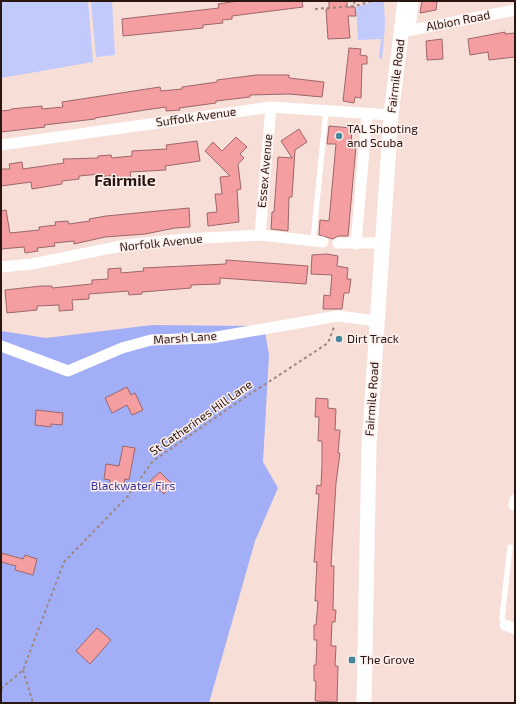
<svg xmlns="http://www.w3.org/2000/svg" width="516" height="704" viewBox="0 0 516 704" font-family="'Exo 2',sans-serif">
<style>
.green{fill:#c1cafa}
.forest{fill:#a2aef5}
.building{fill:#f49ea2;stroke:#9d6669}
.lines{fill:none;stroke-linecap:round;stroke-linejoin:round}
.path{stroke:#9e8781;stroke-width:2;stroke-dasharray:3 3;stroke-linecap:butt}
.service{stroke:#fff;stroke-width:5.5}
.minor{stroke:#fff;stroke-width:11}
.secondary{stroke:#fff;stroke-width:15}
.poi-dot{fill:#468899;stroke:#fcefec;stroke-width:1.5}
.labels{text-anchor:middle;stroke-width:3;stroke-linejoin:round;paint-order:stroke}
.street-label{font-size:12px;fill:#2a1610;stroke:#fcefec}
.poi-label{font-size:12px;fill:#2a1610;stroke:#fcefec;text-anchor:start}
.park-label{font-size:12px;fill:#37379b;stroke:#fcefec}
.district-label{font-size:16px;font-weight:bold;fill:#2a1610;stroke:#fcefec}
</style>
<rect width="100%" height="100%" fill="#f7dfd8"/>
<path class="green" d="M 1,1 L 88,1 L 93,62 L 1,78 Z
M 91,1 L 112,1 L 115,55 L 96,57 Z
M 377,1 L 384,1 L 385,26 L 382,59 L 379,58 L 381,39 L 358,40 L 358,38 L 356,7 Z"/>
<path class="forest" d="M 152,325 L 264,326 L 269,355 L 263,462 L 278,488 L 255,541 L 209,703 L 1,703 L 1,331 L 46,338 Z"/>
<path class="building" d="M 238,1 L 302,1 L 303,7 L 232,16 L 232,19 L 222,20 L 223,23 L 203,25 L 203,28 L 123,36 L 122,19 L 219,8 L 218,4 Z
M 329,1 L 347,1 L 347,7 L 355,7 L 356,16 L 348,16 L 350,38 L 328,39 L 326,9 L 329,9 Z
M 422,1 L 437,1 L 436,10 L 420,13 Z
M 505,32 L 505,34 L 515,33 L 515,57 L 489,60 L 488,52 L 470,55 L 468,39 Z
M 442,39 L 443,59 L 427,60 L 426,41 Z
M 349,48 L 361,49 L 360,55 L 367,56 L 367,64 L 362,64 L 361,98 L 355,97 L 354,103 L 343,101 Z
M 256,75 L 289,75 L 289,78 L 324,82 L 322,97 L 289,94 L 250,95 L 250,97 L 216,101 L 216,103 L 179,108 L 180,110 L 166,111 L 166,107 L 145,110 L 95,118 L 95,119 L 44,125 L 45,127 L 1,132 L 1,111 L 11,110 L 11,109 L 42,106 L 42,109 L 63,107 L 62,102 L 160,87 L 161,91 L 182,89 L 182,87 L 217,82 L 217,80 Z
M 329,126 L 352,128 L 351,146 L 356,146 L 348,236 L 338,236 L 333,239 L 319,235 L 320,220 L 329,221 L 336,144 L 327,144 Z
M 299,129 L 307,142 L 295,150 L 292,197 L 289,197 L 288,231 L 271,229 L 272,212 L 274,212 L 278,157 L 292,158 L 281,141 Z
M 236,137 L 247,147 L 240,154 L 244,158 L 238,164 L 241,189 L 237,190 L 239,222 L 208,226 L 207,213 L 217,212 L 215,194 L 222,194 L 220,177 L 230,176 L 205,151 L 213,142 L 222,151 Z
M 197,141 L 200,161 L 165,166 L 166,170 L 130,172 L 131,177 L 118,179 L 117,175 L 100,177 L 100,174 L 79,176 L 79,179 L 62,181 L 62,184 L 32,189 L 31,182 L 1,186 L 1,169 L 10,169 L 9,164 L 22,162 L 23,169 L 64,163 L 63,159 L 98,158 L 98,156 L 111,155 L 112,158 L 132,156 L 132,151 L 167,149 L 166,145 Z
M 189,208 L 190,227 L 175,228 L 145,234 L 105,237 L 74,244 L 74,241 L 54,243 L 55,246 L 37,248 L 38,251 L 25,253 L 24,247 L 1,249 L 1,211 L 6,210 L 10,233 L 39,230 L 39,227 L 56,225 L 55,222 L 68,221 L 69,224 L 90,221 L 89,219 L 106,216 Z
M 327,254 L 338,256 L 337,266 L 348,268 L 347,279 L 351,279 L 349,293 L 344,293 L 342,309 L 323,309 L 324,295 L 330,296 L 332,275 L 311,274 L 312,255 Z
M 226,260 L 308,266 L 306,284 L 220,278 L 220,284 L 191,285 L 191,288 L 142,292 L 142,294 L 129,295 L 128,291 L 89,294 L 89,299 L 72,300 L 73,310 L 59,311 L 59,305 L 37,306 L 37,310 L 7,313 L 5,290 L 41,286 L 52,286 L 52,288 L 92,284 L 92,280 L 108,279 L 108,269 L 121,268 L 121,273 L 144,271 L 143,268 L 226,264 Z
M 127,387 L 131,395 L 135,393 L 143,410 L 132,415 L 127,405 L 112,413 L 105,398 Z
M 316,398 L 328,399 L 328,408 L 336,409 L 335,430 L 340,430 L 338,453 L 340,453 L 336,483 L 331,566 L 334,566 L 333,610 L 336,610 L 335,622 L 332,622 L 331,646 L 336,646 L 335,666 L 338,666 L 337,702 L 315,701 L 316,681 L 314,681 L 314,665 L 316,665 L 317,640 L 314,640 L 314,625 L 316,625 L 318,601 L 315,601 L 317,562 L 314,562 L 319,494 L 316,494 L 317,485 L 321,486 L 322,464 L 322,441 L 318,441 L 319,417 L 315,417 Z
M 36,410 L 63,413 L 62,425 L 51,424 L 51,427 L 35,425 Z
M 123,446 L 135,448 L 129,480 L 125,479 L 123,490 L 109,488 L 110,480 L 104,479 L 106,464 L 119,466 Z
M 160,472 L 173,485 L 164,494 L 150,481 Z
M 1,553 L 23,559 L 25,555 L 37,559 L 33,575 L 15,570 L 16,566 L 1,562 Z
M 97,628 L 111,640 L 90,664 L 76,651 Z"/>
<g class="lines">
<path class="path" d="M 354,1 L 355,6
M 315,9 L 355,6 L 372,1
M 23,670 L 33,703
M 1,689 L 23,670 L 64,562 L 128,496 L 153,461 L 235,404 L 328,343 L 334,327"/>
<path class="service" d="M 313,241 L 326,111
M 505,625 L 502,618 L 510,547"/>
<path class="minor" d="M 410,30 L 413,1
M 402,32 L 515,10
M 1,145 L 271,107 L 391,115
M 260,235 L 271,107
M 338,243 L 383,243
M 356,244 L 367,114
M 1,267 L 32,264 L 126,245 L 185,239 L 260,235 L 323,242
M 1,346 L 68,371 L 122,348 L 151,340 L 211,338 L 338,316 L 378,321
M 514,505 L 515,500
M 505,625 L 515,629"/>
<path class="secondary" d="M 364,703 L 369,446 L 391,115 L 405,1"/>
</g>
<g class="poi-dot">
<circle cx="339" cy="136" r="4"/>
<circle cx="339" cy="339" r="4"/>
<rect x="348" y="656" width="8" height="8" rx="2"/>
</g>
<g class="labels">
<g class="street-label">
<text transform="translate(458 21) rotate(-11)" y="4">Albion Road</text>
<text transform="translate(396 76) rotate(-83)" y="4">Fairmile Road</text>
<text transform="translate(196 117) rotate(-8)" y="4">Suffolk Avenue</text>
<text transform="translate(265 171) rotate(-85)" y="4">Essex Avenue</text>
<text transform="translate(161 243) rotate(-6)" y="4">Norfolk Avenue</text>
<text transform="translate(185 338) rotate(-4)" y="4">Marsh Lane</text>
<text transform="translate(372 399) rotate(-86)" y="4">Fairmile Road</text>
<text transform="translate(201 418) rotate(-35)" y="4">St Catherines Hill Lane</text>
</g>
<g class="poi-label">
<text x="347" y="133">TAL Shooting<tspan x="347" dy="14">and Scuba</tspan></text>
<text x="347" y="343">Dirt Track</text>
<text x="360" y="664">The Grove</text>
</g>
<g class="park-label">
<text x="133" y="490">Blackwater Firs</text>
</g>
<g class="district-label">
<text x="125" y="186">Fairmile</text>
</g>
</g>
<rect width="516" height="704" fill="none" stroke="#2a1610" stroke-width="4"/>
</svg>
